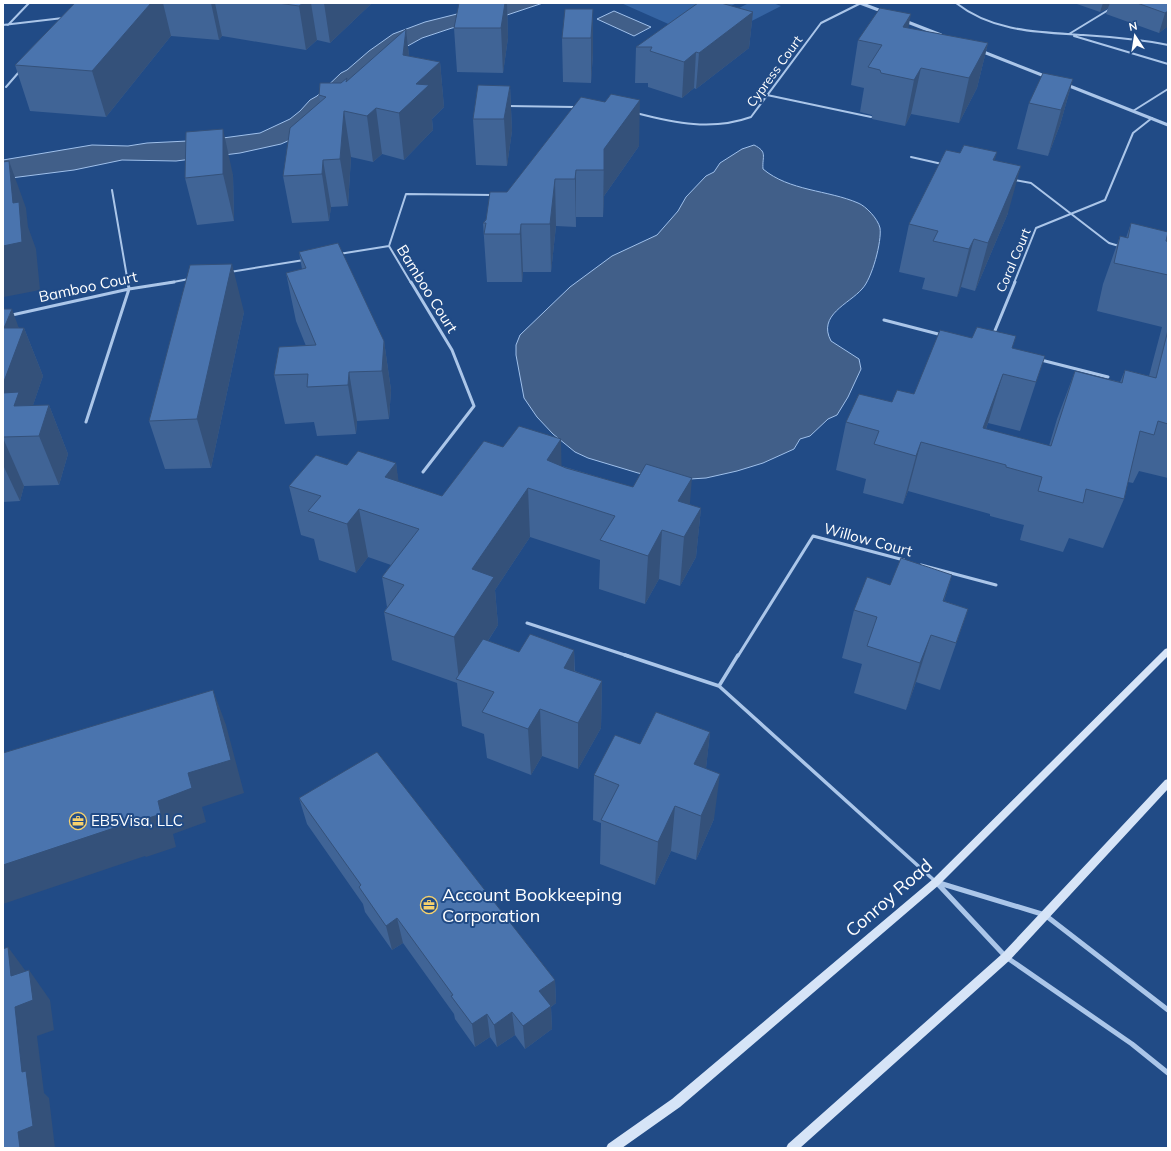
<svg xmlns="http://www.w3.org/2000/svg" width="1171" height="1151" viewBox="0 0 1171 1151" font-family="Mulish,sans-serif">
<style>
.green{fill:#3564a3}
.water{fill:#415f89;stroke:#9fc0eb}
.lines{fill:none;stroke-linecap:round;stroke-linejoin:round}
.service-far2{stroke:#abc6e9;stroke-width:2}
.service-far1{stroke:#abc6e9;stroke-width:3}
.service{stroke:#abc6e9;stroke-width:3.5}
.minor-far1{stroke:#abc6e9;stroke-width:3}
.minor{stroke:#abc6e9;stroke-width:5}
.secondary{fill:#d6e4f7;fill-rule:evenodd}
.wall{fill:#406496}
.shaded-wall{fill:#34517a}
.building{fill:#4a74ae;stroke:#34517a}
.labels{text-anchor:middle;stroke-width:4;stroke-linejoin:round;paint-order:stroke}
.far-street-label{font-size:13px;fill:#fff;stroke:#214b86}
.street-label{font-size:15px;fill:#fff;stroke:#214b86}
.poi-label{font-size:15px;fill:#fff;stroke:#214b86;text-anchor:start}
.near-poi-label{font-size:18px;fill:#fff;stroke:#214b86;text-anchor:start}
.near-street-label{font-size:18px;fill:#fff;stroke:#214b86}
</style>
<rect width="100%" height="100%" fill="#214b86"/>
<path class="green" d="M 621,3 L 737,3 L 682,30 Z
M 749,3 L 773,3 L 781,6 L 734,30 L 713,21 Z"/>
<path class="water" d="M 501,3 L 543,3 L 498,18 L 452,28 L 422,38 L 404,48 L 299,136 L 281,144 L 240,153 L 176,161 L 122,160 L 74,170 L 3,179 L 3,160 L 92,145 L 128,146 L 147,143 L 208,140 L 260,133 L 290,119 L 300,111 L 310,100 L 317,96 L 341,73 L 347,70 L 369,51 L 393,34 L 425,22 Z
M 614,11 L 651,27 L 634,36 L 597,19 Z
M 754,145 C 768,152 762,156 763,169 C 789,191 828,190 858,203 C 866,206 878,219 880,228 C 882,241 872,279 862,289 C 849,304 817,315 831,341 L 859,359 L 861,369 L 848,397 L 837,415 L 828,419 L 810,436 L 800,439 L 794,449 L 763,463 L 737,471 L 706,478 L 674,480 L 638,473 L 588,458 L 575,452 L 553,434 L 537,417 L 524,398 L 516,355 L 516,345 L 520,335 L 570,287 L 612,256 L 657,235 L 678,211 L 686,197 L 706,176 L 714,172 L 720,163 L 742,149 Z"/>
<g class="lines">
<path class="service-far2" d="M 956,3 C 993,32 1038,32 1083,35 C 1112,37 1140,39 1168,45
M 3,25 L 63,18
M 8,25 L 29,3
M 1069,34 L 1110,9
M 1074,36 L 1168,64
M 6,87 L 19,72
M 767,95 L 871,117
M 507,106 L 575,107
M 1133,111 L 1168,89
M 636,113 C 675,123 712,131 751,117 L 821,23 L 861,3
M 911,157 L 942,164
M 1014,180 L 1031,183 L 1109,243 L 1119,246
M 112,190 L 128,283
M 389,246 L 406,194 L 493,195
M 339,254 L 389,246 L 411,283
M 230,272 L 304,260
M 168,283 L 189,279
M 1014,283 L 1036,228 L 1105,200 L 1133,133 L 1152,118"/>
<path class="service-far1" d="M 411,282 L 452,350 L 474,406 L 423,472
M 3,317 L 129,289 L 174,282
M 884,320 L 942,335
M 994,333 L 1015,282
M 1041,360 L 1108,377
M 86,422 L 129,289 L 128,282
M 921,565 L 996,585
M 527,623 L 628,656
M 738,656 L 813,536 L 904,560"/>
<path class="service" d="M 625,655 L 719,686
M 738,655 L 719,686 L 936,882"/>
<path class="minor-far1" d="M 860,3 L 884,12
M 905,21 L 941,35
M 981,51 L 1047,77
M 1067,85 L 1168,125"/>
<path class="minor" d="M 936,882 L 1006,957 L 1132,1044 L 1168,1073
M 936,882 L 1045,915 L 1168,1010"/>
<path class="secondary" d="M 1168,648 L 1168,656 L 939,885 L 680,1107 L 622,1148 L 606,1148 L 608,1144 L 672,1099 L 933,879 L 1165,649 Z
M 1168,779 L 1168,789 L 1010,960 L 800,1148 L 786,1148 L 788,1144 L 1002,954 L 1165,780 Z"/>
</g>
<path class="wall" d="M 75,3 L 372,3 L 330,43 L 317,40 L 306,50 L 222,36 L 219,40 L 171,36 L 106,117 L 30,111 L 15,65 Z
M 507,3 L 508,38 L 503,73 L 457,72 L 454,28 Z
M 1074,3 L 1168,3 L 1168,26 L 1159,33 L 1106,14 L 1108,8 L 1100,12 Z
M 593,9 L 593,53 L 591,83 L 563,82 L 562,38 Z
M 753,12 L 749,48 L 696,89 L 694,88 L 682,98 L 648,87 L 648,83 L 635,83 L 636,47 Z
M 908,28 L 988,43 L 977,88 L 959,123 L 911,114 L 905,126 L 872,119 L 872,115 L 860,112 L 864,88 L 851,85 L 858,40 Z
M 406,29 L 409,56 L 440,62 L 444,107 L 432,119 L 433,130 L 404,160 L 382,154 L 373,162 L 351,157 L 348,206 L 331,207 L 329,221 L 292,223 L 283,176 L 320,102 L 319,95 L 341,83 L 347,78 L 347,81 Z
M 1073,79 L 1060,125 L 1048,156 L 1017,149 L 1029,103 Z
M 510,86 L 512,131 L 507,166 L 476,165 L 473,119 Z
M 186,132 L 233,175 L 234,221 L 197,225 L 185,178 Z
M 639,146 L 604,196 L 603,217 L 576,217 L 576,227 L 556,226 L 551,272 L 523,272 L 522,282 L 487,282 L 483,223 L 507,192 Z
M 960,153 L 995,160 L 1008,213 L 975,291 L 961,287 L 957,297 L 922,289 L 925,278 L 899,272 L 909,224 Z
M 1131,223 L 1168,242 L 1168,478 L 1139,471 L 1133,483 L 1128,482 L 1124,499 L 1103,548 L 1069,538 L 1063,552 L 1020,540 L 1024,525 L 990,516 L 990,514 L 908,491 L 903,504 L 863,493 L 866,479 L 836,470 L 846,422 L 914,394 L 972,338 L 1016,336 L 1012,348 L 1036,382 L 1020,431 L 988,423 L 986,429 L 1049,446 L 1057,419 L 1075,371 L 1120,382 L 1125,370 L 1149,376 L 1162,327 L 1097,311 L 1103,284 L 1120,236 L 1126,238 Z
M 299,252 L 384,341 L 391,390 L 389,419 L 357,421 L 356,434 L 317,436 L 314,422 L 285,424 L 274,375 L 306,346 L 296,321 L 286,273 L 302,269 Z
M 3,309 L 19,328 L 24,328 L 43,376 L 33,405 L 49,405 L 68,454 L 59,485 L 24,486 L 20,501 L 3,502 Z
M 244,312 L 211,468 L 165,469 L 149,421 Z
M 396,463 L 398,482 L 442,496 L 562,466 L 701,508 L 696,557 L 680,586 L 659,579 L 645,604 L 599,589 L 600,560 L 530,537 L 495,590 L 498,625 L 488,641 L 519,652 L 574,650 L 575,671 L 602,681 L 601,728 L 578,769 L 542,756 L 531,775 L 487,758 L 484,734 L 462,726 L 457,683 L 392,660 L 384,612 L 387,607 L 382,577 L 391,565 L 368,557 L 356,573 L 319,560 L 314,539 L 301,535 L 289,486 L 347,465 Z
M 952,575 L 944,601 L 968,609 L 940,690 L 916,682 L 906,710 L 854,693 L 862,664 L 842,658 L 854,610 L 890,585 Z
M 710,732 L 706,768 L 714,819 L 696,860 L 671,851 L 655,885 L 600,864 L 601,823 L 593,820 L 594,775 L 640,744 Z
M 299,798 L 555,980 L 556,1003 L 551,1007 L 552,1029 L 525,1049 L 515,1035 L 497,1047 L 490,1037 L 475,1047 L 455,1019 L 454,1014 L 403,943 L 392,950 L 365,912 L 363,904 L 307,824 Z"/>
<path class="shaded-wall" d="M 151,3 L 163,3 L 171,36 L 106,117 L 92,71 Z
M 211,3 L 215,3 L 222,36 L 219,40 Z
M 303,3 L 311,3 L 317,40 L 306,50 L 299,6 Z
M 324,3 L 372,3 L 330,43 Z
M 505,3 L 507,3 L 508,38 L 503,73 L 501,28 Z
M 1103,3 L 1110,3 L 1108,8 L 1100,12 Z
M 593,9 L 593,53 L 591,83 L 591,38 Z
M 1168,11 L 1168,26 L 1159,33 L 1165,13 Z
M 753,12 L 749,48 L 696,89 L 699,53 Z
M 911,14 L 903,58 L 903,27 Z
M 406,29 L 411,74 L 403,55 Z
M 988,43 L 977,88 L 959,123 L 969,78 Z
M 696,52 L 694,88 L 682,98 L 684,62 Z
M 440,62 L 444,107 L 432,119 L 433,130 L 404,160 L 399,113 L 416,84 Z
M 921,68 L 911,114 L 905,126 L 914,80 Z
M 1073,79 L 1060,125 L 1048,156 L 1061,110 Z
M 510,86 L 512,131 L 507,166 L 504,119 Z
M 640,100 L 639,146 L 604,196 L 603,217 L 604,149 Z
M 376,108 L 382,154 L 373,162 L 367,116 Z
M 344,111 L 351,157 L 348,206 L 340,159 Z
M 223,129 L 233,175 L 234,221 L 223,174 Z
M 997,152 L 985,199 L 993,160 Z
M 323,160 L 331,207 L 329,221 L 322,174 Z
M 9,161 L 26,208 L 28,227 L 36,249 L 40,290 L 4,297 L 3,295 L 3,246 L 13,203 Z
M 1021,166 L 1008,213 L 975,291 L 988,243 Z
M 576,170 L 576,227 L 575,179 Z
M 555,179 L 556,226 L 551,272 L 550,224 Z
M 521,224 L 523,272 L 522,282 L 520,234 Z
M 974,239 L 961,287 L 957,297 L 969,249 Z
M 232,264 L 244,312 L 211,468 L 197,419 Z
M 12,309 L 21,334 L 24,328 L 43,376 L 29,417 L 3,401 L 4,328 Z
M 384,341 L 391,390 L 389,419 L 382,371 Z
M 349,372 L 357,421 L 356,434 L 348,385 Z
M 1003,374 L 988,423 L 975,457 L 983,428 Z
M 49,405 L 68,454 L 59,485 L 39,436 Z
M 3,438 L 24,486 L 20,501 L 3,465 Z
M 561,439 L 562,488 L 547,460 Z
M 921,442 L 908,491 L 903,504 L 916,456 Z
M 396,463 L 403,512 L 385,477 Z
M 692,478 L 688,527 L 678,501 Z
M 528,488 L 530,537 L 495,590 L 498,625 L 462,681 L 459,680 L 454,637 L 472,569 Z
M 701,508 L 696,557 L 680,586 L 684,537 Z
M 359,509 L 368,557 L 356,573 L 347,524 Z
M 662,530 L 659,579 L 645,604 L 648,556 Z
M 952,575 L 937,623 L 943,601 Z
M 931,635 L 916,682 L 906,710 L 920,663 Z
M 574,650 L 575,697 L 564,668 Z
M 602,681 L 601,728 L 578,769 L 578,723 Z
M 213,690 L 226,725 L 244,793 L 202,807 L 206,822 L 173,834 L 176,847 L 146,857 L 145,856 L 3,904 L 3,865 L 158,801 L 188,773 Z
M 540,709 L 542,756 L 531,775 L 528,729 Z
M 710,732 L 705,778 L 694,764 Z
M 720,774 L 714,819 L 696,860 L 701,816 Z
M 675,806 L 671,851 L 655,885 L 658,842 Z
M 397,918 L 403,943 L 392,950 L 386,926 Z
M 8,947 L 30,977 L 29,970 L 50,1000 L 54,1030 L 37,1036 L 44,1093 L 49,1098 L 55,1148 L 20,1148 L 18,1132 L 22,1072 Z
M 555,980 L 556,1003 L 551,1007 L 552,1029 L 525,1049 L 523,1026 L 539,991 Z
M 512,1012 L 515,1035 L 497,1047 L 494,1025 Z
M 487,1014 L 490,1037 L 475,1047 L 472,1024 Z"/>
<path class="building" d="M 75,3 L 151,3 L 92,71 L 15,65 Z
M 278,3 L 303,3 L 299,6 Z
M 459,3 L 505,3 L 501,28 L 454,28 Z
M 698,3 L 721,3 L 753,12 L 699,53 L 696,52 L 684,62 L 650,51 L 652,47 L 636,47 Z
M 1137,3 L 1168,3 L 1168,11 L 1165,13 Z
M 880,8 L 911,14 L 903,27 L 988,43 L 969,78 L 921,68 L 914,80 L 881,73 L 880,70 L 868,67 L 882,45 L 858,40 Z
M 565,9 L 593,9 L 591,38 L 562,38 Z
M 406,29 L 403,55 L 440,62 L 416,84 L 429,85 L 399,113 L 376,108 L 367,116 L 344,111 L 340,159 L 323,160 L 322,174 L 283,176 L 290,128 L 326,97 L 319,95 L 320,83 L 341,83 L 347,78 L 346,82 Z
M 1043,73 L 1073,79 L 1061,110 L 1029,103 Z
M 478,85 L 510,86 L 504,119 L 473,119 Z
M 611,94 L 640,100 L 604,149 L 604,170 L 576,170 L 575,179 L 555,179 L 550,224 L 521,224 L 520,234 L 484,234 L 486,223 L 483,223 L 486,220 L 490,192 L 507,192 L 581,97 L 605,102 Z
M 223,129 L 223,174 L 185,178 L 186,132 Z
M 964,145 L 997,152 L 993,160 L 1021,166 L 988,243 L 974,239 L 969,249 L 933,241 L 938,231 L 909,224 L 946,150 L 960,153 Z
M 9,161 L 13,203 L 19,202 L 22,242 L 3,246 L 3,162 Z
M 1131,223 L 1168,232 L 1166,241 L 1168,242 L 1168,275 L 1114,263 L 1120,236 L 1128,238 Z
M 338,243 L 384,341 L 382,371 L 349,372 L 348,385 L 307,387 L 308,374 L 274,375 L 279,347 L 316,345 L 286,273 L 306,268 L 299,252 Z
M 232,264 L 197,419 L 149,421 L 190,265 Z
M 3,309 L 12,309 L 4,328 L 24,328 L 3,384 Z
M 977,327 L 1016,336 L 1012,348 L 1045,356 L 1036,382 L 1003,374 L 983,428 L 1051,446 L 1075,371 L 1122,383 L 1125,370 L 1156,378 L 1168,330 L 1168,424 L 1158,421 L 1154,435 L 1140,431 L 1124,499 L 1086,489 L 1083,503 L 1038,491 L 1042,477 L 1006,467 L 1006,465 L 921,442 L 916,456 L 874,444 L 879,431 L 846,422 L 859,394 L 892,402 L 897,390 L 914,394 L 940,330 L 972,338 Z
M 19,392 L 14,406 L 49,405 L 39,436 L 3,437 L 3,393 Z
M 519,426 L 561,439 L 547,460 L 566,468 L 633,487 L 646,464 L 692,478 L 678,501 L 701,508 L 684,537 L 662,530 L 648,556 L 600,540 L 615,516 L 528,488 L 472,569 L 494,577 L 454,637 L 384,612 L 404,585 L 382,577 L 419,529 L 359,509 L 347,524 L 308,511 L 321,496 L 289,486 L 316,455 L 347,465 L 358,451 L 396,463 L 385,477 L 442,496 L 484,441 L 503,447 Z
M 901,558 L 952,575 L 943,601 L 968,609 L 956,643 L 931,635 L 920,663 L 867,646 L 877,617 L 854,610 L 867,577 L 890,585 Z
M 530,634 L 574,650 L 564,668 L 602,681 L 578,723 L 540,709 L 528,729 L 482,712 L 494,692 L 456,679 L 483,639 L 519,652 Z
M 213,690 L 231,760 L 188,773 L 192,788 L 158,801 L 161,814 L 130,824 L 129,823 L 3,865 L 3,753 Z
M 656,712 L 710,732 L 694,764 L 720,774 L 701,816 L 675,806 L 658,842 L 601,820 L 619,785 L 594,775 L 615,735 L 640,744 Z
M 377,752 L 555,980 L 539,991 L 551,1006 L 523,1026 L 512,1012 L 494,1025 L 487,1014 L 472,1024 L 451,996 L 453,995 L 397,918 L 386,926 L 359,887 L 361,885 L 299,798 Z
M 8,947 L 11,976 L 29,970 L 33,1000 L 15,1007 L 22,1072 L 26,1071 L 33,1126 L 18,1132 L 20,1148 L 3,1148 L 3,949 Z"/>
<defs>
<g id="office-ring" transform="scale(0.9)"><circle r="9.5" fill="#214b86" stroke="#f6d16d" stroke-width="1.5"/><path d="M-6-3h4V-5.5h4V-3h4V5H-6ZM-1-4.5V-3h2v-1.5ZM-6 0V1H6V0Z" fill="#f6d16d"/></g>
</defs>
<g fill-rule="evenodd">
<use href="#office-ring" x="78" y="821"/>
<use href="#office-ring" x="429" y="905"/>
</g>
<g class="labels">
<g class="far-street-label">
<text transform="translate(774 71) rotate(-54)" y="5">Cypress Court</text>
<text transform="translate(1013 260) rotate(-67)" y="5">Coral Court</text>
</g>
<g class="street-label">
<text transform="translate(88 287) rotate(-12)" y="5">Bamboo Court</text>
<text transform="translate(427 289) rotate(58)" y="5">Bamboo Court</text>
<text transform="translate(868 540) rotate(15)" y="5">Willow Court</text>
</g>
<g class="poi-label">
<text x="91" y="826">EB5Visa, LLC</text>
</g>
<g class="near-poi-label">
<text x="442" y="901">Account Bookkeeping<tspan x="442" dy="21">Corporation</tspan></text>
</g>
<g class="near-street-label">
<text transform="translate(889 898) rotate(-41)" y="6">Conroy Road</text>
</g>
</g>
<rect width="1171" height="1151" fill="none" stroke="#ffffff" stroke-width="8"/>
<g transform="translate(1135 36) rotate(348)" stroke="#214b86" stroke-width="3" paint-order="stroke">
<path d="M0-3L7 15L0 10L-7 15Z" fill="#ffffff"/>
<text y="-6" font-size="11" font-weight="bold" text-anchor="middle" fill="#ffffff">N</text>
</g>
</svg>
